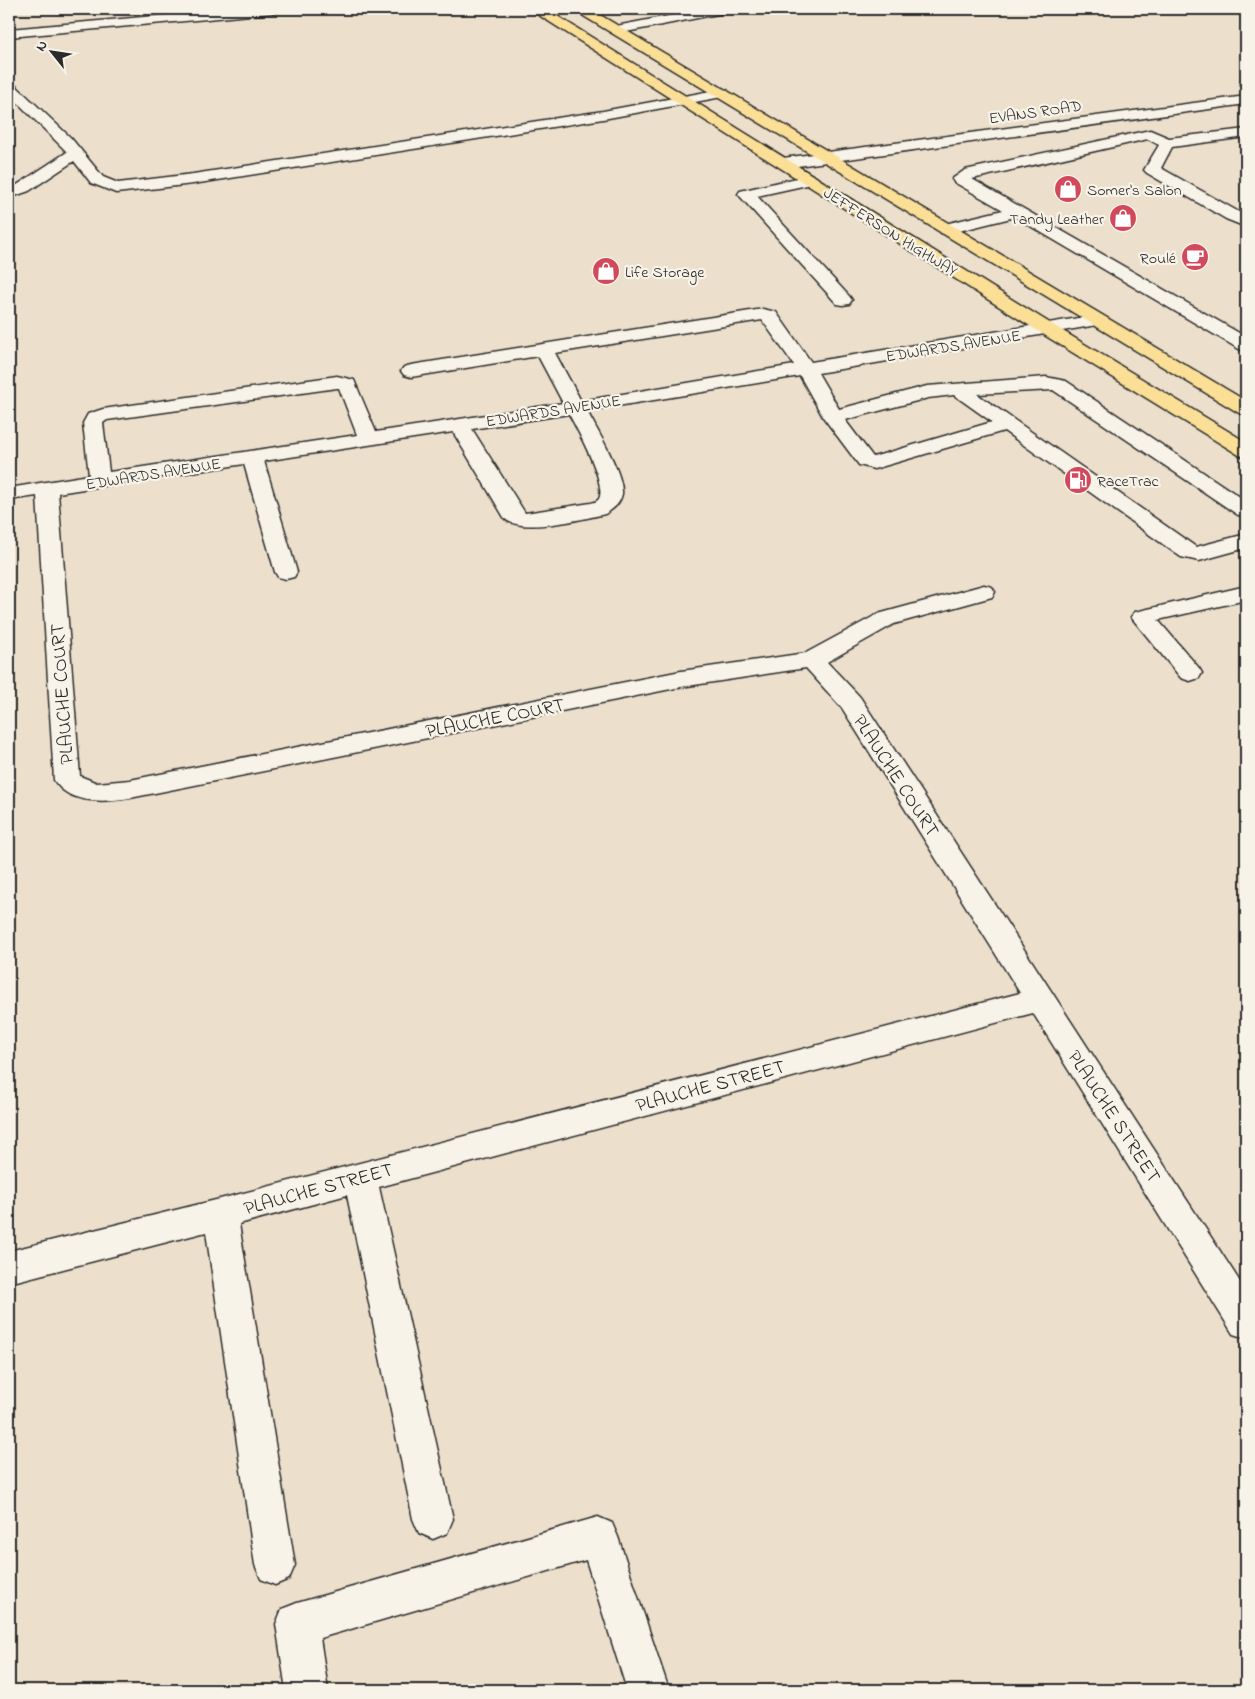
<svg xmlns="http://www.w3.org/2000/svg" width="1255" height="1699" viewBox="0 0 1255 1699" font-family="'Indie Flower',sans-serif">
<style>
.built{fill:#ecdfcb}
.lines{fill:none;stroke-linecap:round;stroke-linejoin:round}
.minor-casing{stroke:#2b2b2b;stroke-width:3}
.major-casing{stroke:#2b2b2b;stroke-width:3}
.minor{fill:#f7f3e8;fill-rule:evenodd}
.major{fill:#fbdf96;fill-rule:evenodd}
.labels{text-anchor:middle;stroke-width:4.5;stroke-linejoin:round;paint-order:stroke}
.far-street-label{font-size:16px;fill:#2b2b2b;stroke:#f7f3e8}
.far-poi-label{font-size:16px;fill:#2b2b2b;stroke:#f7f3e8;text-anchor:start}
.street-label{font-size:20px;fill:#2b2b2b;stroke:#f7f3e8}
</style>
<rect width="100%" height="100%" fill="#f7f3e8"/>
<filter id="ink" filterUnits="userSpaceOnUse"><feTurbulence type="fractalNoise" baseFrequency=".02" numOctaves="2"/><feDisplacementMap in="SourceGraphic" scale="10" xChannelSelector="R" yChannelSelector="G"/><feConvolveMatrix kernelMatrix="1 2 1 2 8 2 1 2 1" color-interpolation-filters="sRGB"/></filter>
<g filter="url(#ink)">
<path class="built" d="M 9,9 L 1246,9 L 1246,1690 L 9,1690 Z"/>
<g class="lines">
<g class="minor-casing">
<path id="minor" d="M 234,9 L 279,9 L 273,13 L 9,37 L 9,29 Z
M 705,9 L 729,9 L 723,13 L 616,34 L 609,30 L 616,26 Z
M 9,83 L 14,84 L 71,138 L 103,177 L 118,183 L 193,174 L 603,111 L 722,89 L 727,90 L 729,93 L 727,96 L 722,97 L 603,119 L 193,184 L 116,193 L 91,183 L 74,161 L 29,191 L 9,198 L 9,188 L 17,185 L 67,152 L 9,94 Z
M 1246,96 L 1246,104 L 783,168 L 778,166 L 775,163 L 778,160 L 783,158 Z
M 1246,129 L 1246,137 L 1172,147 L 1161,168 L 1246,216 L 1246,227 L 1226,219 L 1147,173 L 1144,170 L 1159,145 L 1148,139 L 972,179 L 1246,337 L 1246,351 L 1239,349 L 1015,217 L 947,234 L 941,233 L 939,229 L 941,225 L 1003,210 L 954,182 L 952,179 L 965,170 L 1150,130 L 1169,138 Z
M 810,175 L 816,177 L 818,180 L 816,183 L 757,196 L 849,296 L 852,300 L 849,304 L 843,305 L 837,304 L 738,194 L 740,191 Z
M 763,309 L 776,312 L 811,362 L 1097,315 L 1103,316 L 1106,320 L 1103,324 L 1097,325 L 818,373 L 839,409 L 927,386 L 1046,377 L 1066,381 L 1246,501 L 1246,516 L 1238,515 L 1053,390 L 977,394 L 1196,547 L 1246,534 L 1246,548 L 1199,561 L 1181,557 L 1004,431 L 874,469 L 859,465 L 823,417 L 800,376 L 587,411 C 597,430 624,474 622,494 C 620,504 613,509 605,514 C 582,519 523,534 505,519 L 453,432 L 264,461 L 297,572 L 294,577 L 286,579 L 278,577 L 275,572 L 244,464 L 58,493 L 80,776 L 97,783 L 130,780 L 681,671 L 806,653 L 878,614 L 984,585 L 992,587 L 995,592 L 992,597 L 894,624 L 827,662 L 860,697 L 1246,1291 L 1246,1338 L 1233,1334 L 1033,1013 L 379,1187 L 453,1519 L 447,1533 L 433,1539 L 419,1533 L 413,1519 L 347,1195 L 239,1224 L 295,1565 L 289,1579 L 275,1585 L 261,1579 L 255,1565 L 206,1232 L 9,1283 L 9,1251 L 220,1199 L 1020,993 L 842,708 L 806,668 L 681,687 L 130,798 C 105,802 69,805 54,780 L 37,496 L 9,500 L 9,488 L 89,475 L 83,423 L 88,414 L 103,409 L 337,376 L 354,380 L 376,432 L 563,403 L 538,356 L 411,377 L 404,375 L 401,371 L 404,367 L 411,365 ZM 762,320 L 794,365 L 581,401 L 555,353 ZM 337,388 L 339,388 L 357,435 L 109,472 L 103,423 L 107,420 ZM 954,395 L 992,422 L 873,457 L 845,420 L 928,398 ZM 569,414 C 578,431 604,478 600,496 C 599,501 595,502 591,503 L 525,513 L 472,429 Z
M 1246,586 L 1246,600 L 1158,620 L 1199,668 L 1202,673 L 1199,678 L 1190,681 L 1181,678 L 1131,617 L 1135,612 Z
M 598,1517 L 612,1523 L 618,1537 L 669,1690 L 627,1690 L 586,1560 L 320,1638 L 328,1690 L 286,1690 L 276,1624 L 282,1609 L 297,1603 Z"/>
</g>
<g class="major-casing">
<path id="major" d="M 532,9 L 546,9 L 1053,325 L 1246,442 L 1246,457 L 1239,455 L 1041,333 L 534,12 Z
M 575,9 L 590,9 L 1246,401 L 1246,415 L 1239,413 L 577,12 Z"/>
</g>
<use href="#minor" class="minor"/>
<use href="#major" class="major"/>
</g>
</g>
<defs>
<g id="shop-disc" transform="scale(1.4375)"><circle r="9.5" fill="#d1495b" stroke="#f7f3e8"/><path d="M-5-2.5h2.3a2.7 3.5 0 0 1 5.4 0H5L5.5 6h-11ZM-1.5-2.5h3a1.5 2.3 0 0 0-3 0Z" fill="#fff"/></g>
<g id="cafe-disc" transform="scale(1.4375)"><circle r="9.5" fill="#d1495b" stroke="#f7f3e8"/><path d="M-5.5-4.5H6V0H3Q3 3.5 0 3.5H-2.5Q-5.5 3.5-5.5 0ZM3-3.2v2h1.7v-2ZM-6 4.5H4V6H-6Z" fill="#fff"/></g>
<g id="fuel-disc" transform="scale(1.4375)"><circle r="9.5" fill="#d1495b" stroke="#f7f3e8"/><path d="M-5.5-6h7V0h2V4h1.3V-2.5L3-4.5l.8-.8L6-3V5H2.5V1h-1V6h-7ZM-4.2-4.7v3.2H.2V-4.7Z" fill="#fff"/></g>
</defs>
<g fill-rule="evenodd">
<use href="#shop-disc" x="1068" y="189"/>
<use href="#shop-disc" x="1123" y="218"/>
<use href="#cafe-disc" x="1195" y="257"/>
<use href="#shop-disc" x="606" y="271"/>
<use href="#fuel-disc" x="1078" y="480"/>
</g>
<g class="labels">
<g class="far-street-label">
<text transform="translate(1035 111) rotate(-8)" y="6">EVANS ROAD</text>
<text transform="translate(891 231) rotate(32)" y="6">JEFFERSON HIGHWAY</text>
<text transform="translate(953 345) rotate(-9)" y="6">EDWARDS AVENUE</text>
<text transform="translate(553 410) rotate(-9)" y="6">EDWARDS AVENUE</text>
<text transform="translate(153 473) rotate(-9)" y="6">EDWARDS AVENUE</text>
</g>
<g class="far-poi-label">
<text x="1087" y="195">Somer's Salon</text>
<text x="1104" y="224" text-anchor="end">Tandy Leather</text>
<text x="1176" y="263" text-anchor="end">Roulé</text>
<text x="625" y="277">Life Storage</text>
<text x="1097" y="486">RaceTrac</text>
</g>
<g class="street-label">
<text transform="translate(61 694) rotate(-94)" y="7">PLAUCHE COURT</text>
<text transform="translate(495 717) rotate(-11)" y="7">PLAUCHE COURT</text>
<text transform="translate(897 775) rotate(57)" y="7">PLAUCHE COURT</text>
<text transform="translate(710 1085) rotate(-15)" y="7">PLAUCHE STREET</text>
<text transform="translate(1115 1116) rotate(57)" y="7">PLAUCHE STREET</text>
<text transform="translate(318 1188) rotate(-15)" y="7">PLAUCHE STREET</text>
</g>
</g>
<rect width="1255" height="1699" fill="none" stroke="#f7f3e8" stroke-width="30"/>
<rect x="15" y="15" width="1225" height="1669" fill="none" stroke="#2b2b2b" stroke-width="2" filter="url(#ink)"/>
<g transform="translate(52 52) rotate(300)" stroke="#f7f3e8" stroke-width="4" paint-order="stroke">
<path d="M0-4L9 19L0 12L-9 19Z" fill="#2b2b2b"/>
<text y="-8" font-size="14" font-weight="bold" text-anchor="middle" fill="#2b2b2b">N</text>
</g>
</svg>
